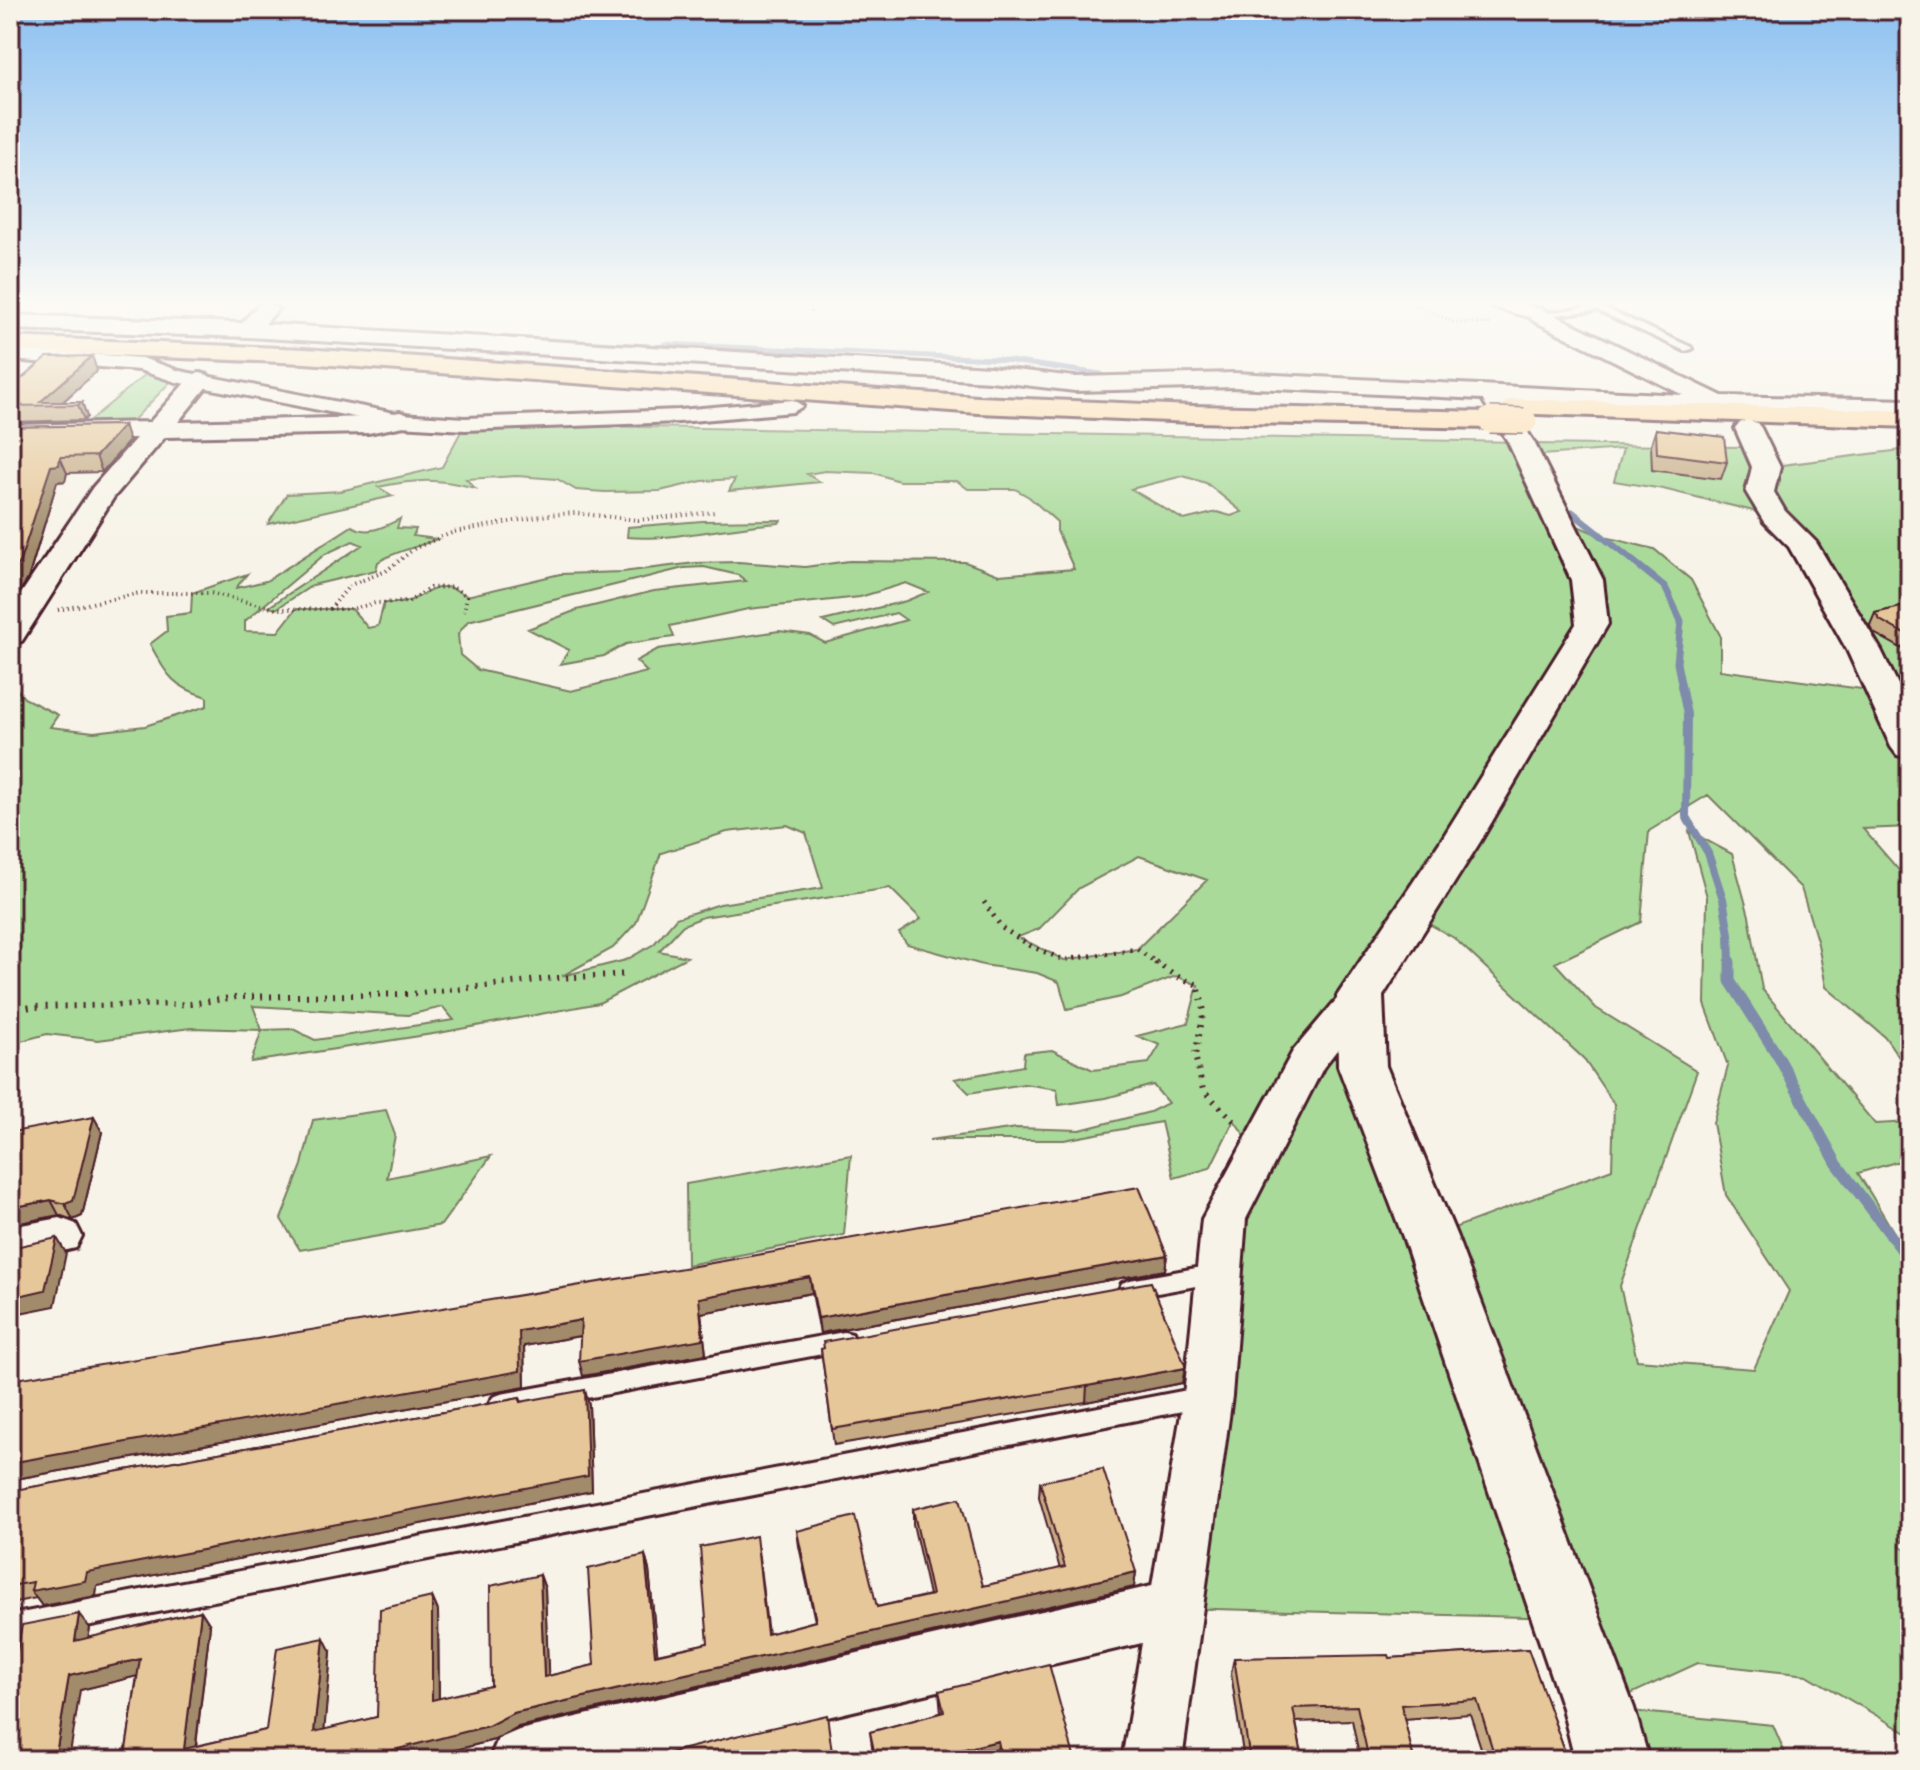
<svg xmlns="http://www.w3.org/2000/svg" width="1920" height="1770" viewBox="0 0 1920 1770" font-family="Pangolin,sans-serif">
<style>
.green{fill:#a9da9a;stroke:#7a7c62;stroke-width:2;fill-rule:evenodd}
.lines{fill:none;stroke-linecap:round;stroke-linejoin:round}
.stream-far3{stroke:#7e8baa;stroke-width:5}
.stream-far2{stroke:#7e8baa;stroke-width:7}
.stream-far1{stroke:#7e8baa;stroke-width:8}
.stream{stroke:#7e8baa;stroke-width:11}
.service-casing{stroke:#4a1f2b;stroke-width:6}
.minor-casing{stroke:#4a1f2b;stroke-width:6}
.tertiary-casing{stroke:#4a1f2b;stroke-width:6}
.trunk-casing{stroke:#4a1f2b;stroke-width:6}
.path-far3{stroke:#4a1f2b;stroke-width:3;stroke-dasharray:1 3;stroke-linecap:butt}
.path-far2{stroke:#4a1f2b;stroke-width:4;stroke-dasharray:1 4;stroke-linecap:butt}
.path-far1{stroke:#4a1f2b;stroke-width:5;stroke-dasharray:2 6;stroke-linecap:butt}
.path{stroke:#4a1f2b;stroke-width:6;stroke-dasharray:2 7;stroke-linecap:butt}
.service{fill:#f7f3e8;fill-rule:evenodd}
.minor{fill:#f7f3e8;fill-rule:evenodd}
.tertiary{fill:#f7f3e8;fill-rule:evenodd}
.trunk{fill:#fddcac;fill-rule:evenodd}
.trunk-bridge-casing{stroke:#4a1f2b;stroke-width:28;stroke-linecap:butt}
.trunk-bridge{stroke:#fddcac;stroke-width:25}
.wall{fill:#c6ab84;stroke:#4a1f2b;stroke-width:2}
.shaded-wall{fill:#a18b6b;stroke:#4a1f2b;stroke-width:2}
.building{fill:#e6c799;stroke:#4a1f2b;stroke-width:2}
</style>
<rect width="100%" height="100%" fill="#f7f3e8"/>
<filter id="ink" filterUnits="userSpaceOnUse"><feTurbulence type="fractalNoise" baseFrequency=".0125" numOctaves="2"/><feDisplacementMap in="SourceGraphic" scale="16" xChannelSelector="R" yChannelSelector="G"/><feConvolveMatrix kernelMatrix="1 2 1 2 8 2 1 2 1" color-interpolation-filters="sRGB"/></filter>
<g filter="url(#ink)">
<path class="green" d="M 152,369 L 176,376 L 124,430 L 77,431 Z
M 465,424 L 1521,442 L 1559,518 L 1601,536 L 1654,549 L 1691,580 L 1720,635 L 1720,670 L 1884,692 L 1774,516 L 1663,489 L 1614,481 L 1623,449 L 1542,455 L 1537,444 L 1741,447 L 1760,491 L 1766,467 L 1910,449 L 1910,827 L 1863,829 L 1910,883 L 1910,1080 L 1907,1069 L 1885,1037 L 1826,987 L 1818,944 L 1801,888 L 1708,795 L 1649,831 L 1641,922 L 1555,963 L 1596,1008 L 1697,1071 L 1620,1286 L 1637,1360 L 1754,1369 L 1789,1291 L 1726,1195 L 1713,1123 L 1728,1066 L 1705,1004 L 1707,897 L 1689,831 L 1732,854 L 1749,916 L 1762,989 L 1875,1124 L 1910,1122 L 1910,1158 L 1858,1173 L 1910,1259 L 1910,1525 L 1900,1546 L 1910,1553 L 1910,1735 L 1807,1675 L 1698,1663 L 1600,1708 L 1773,1725 L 1788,1760 L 1612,1760 L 1565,1618 L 1176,1608 L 1256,1152 L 1234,1120 L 1210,1168 L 1174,1178 L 1161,1122 L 1064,1140 L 929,1140 L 1017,1128 L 1080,1130 L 1150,1112 L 1168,1103 L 1153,1085 L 1106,1098 L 1059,1105 L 1057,1089 L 1024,1084 L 969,1093 L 955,1079 L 1023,1066 L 1024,1053 L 1052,1050 L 1093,1070 L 1149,1063 L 1160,1045 L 1137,1036 L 1188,1023 L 1198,985 L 1176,976 L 1121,997 L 1067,1009 L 1059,982 L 1037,973 L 983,965 L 907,944 L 899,933 L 921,919 L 890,888 L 703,917 L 683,925 L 659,951 L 687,957 L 599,1003 L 439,1033 L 251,1062 L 262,1030 L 191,1028 L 98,1040 L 47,1034 L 10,1044 L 10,681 L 24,698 L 58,715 L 50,727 L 94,732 L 145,726 L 207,706 L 207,697 C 172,687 167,675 150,644 L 167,631 L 166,616 L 191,613 L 192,593 L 247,574 L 236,588 L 266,581 L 352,526 C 368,536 384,527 400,519 L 397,528 L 416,529 L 413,536 L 437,539 C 416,548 397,550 378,562 L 376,570 L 313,585 L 276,609 L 269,607 L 362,545 L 353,541 L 325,554 L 245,621 L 245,631 L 278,632 L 296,609 L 352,609 L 368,628 L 378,626 L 384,603 C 392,603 402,604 409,601 C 435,591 439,578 467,596 L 560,574 L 622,572 L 695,563 L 738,562 L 805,567 L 849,561 L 965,562 L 999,575 L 1074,569 L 1057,531 L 1057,522 L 1029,497 L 1015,489 L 968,489 L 957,481 L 899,481 L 874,473 L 825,471 L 807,474 L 820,482 L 729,491 L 735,479 L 702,481 L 660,491 L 605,492 L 576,490 L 557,479 L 517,476 L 466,479 L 475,488 C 437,478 417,479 378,487 L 393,496 L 268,524 L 287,494 L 340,491 L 442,467 ZM 1183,476 L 1206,483 L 1242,512 L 1231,516 L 1217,512 L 1184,520 L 1131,489 ZM 704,567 L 738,575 L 746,581 L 654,591 L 577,610 L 528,629 L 569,650 L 560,664 L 604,656 L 626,644 L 674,637 L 670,626 L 748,609 L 860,597 L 906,583 L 928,592 L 906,601 L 823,621 L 834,628 L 896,613 L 906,620 L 825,643 L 810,635 L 779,631 L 658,649 L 636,661 L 647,672 L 571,691 L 478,670 L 460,655 L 458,634 L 468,621 L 684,568 ZM 787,825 L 806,833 L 823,888 L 720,904 L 676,918 L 654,944 L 626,960 L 562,976 L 613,948 L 636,923 L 661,853 L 727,832 ZM 1139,856 L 1207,880 L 1137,949 L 1064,960 L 1018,937 L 1039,929 L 1079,888 ZM 1413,915 L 1454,938 L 1583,1058 L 1614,1104 L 1612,1169 L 1430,1237 L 1360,996 ZM 253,1006 L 408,1015 L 443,1007 L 454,1020 L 315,1040 L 293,1029 L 262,1030 Z
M 781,520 L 779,523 C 732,526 672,541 627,537 L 628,527 L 702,521 Z
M 386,1110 L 395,1135 L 387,1178 L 491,1156 L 441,1225 L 300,1250 L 281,1219 L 302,1165 L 313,1120 Z
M 851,1155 L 844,1235 L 687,1265 L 686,1184 Z"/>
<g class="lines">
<path class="stream-far3" d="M 664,344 L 997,359 L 1101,374"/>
<path class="stream-far2" d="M 1572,512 L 1665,587 L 1681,621 L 1677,663 L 1682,688"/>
<path class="stream-far1" d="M 1681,686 L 1687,714 L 1686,817 L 1708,853 L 1723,899 L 1729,934 L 1730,964"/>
<path class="stream" d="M 1730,962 L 1730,981 L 1779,1058 L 1837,1164 L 1910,1261"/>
<g class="service-casing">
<path id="service" d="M 1598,305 L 1691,347 L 1692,349 L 1685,351 L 1597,310 L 1540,317 L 1536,315 Z
M 1218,1264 L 1226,1267 L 1229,1273 L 1226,1279 L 1218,1282 L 1130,1298 L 1122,1295 L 1119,1289 L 1122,1283 L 1130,1280 Z
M 844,1332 L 852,1334 L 855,1341 L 852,1348 L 844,1350 L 501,1414 L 493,1411 L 489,1404 L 493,1397 L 501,1394 Z
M 1203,1387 L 1211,1390 L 1214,1397 L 1211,1404 L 1203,1407 L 10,1641 L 10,1615 Z"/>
</g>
<g class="minor-casing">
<path id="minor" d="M 1490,303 L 1516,303 L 1546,311 L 1549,315 L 1540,320 L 1492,307 Z
M 10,348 L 142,358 L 180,371 L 400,414 L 465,418 L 679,410 L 793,400 L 803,406 L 793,412 L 679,422 L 465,430 L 400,426 L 176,382 L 139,370 L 10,360 Z
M 1360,983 L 1373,987 L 1379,996 L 1323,1068 L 1246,1219 L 1232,1396 L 1182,1760 L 1122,1760 L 1142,1643 L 645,1760 L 489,1760 L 498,1739 L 519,1730 L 1152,1586 L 1184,1396 L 1202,1219 L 1293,1051 L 1347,987 Z
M 60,1218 L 76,1224 L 82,1236 L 76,1248 L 10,1263 L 10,1227 Z"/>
</g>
<g class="tertiary-casing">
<path id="tertiary" d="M 267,303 L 278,309 L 265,324 L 990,367 L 1075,377 L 1234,373 L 1683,395 L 1532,320 L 1529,315 L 1532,310 L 1540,308 L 1722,396 L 1910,400 L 1910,414 L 1619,408 L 1508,401 L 1534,442 L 1603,580 L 1608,624 L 1480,842 L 1383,996 L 1386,1066 L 1457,1237 L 1634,1708 L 1649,1760 L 1575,1760 L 1562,1708 L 1403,1237 L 1338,1066 L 1337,996 L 1440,842 L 1576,624 L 1571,580 L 1508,442 L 1482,399 L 1234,387 L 1075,391 L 990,381 L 248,337 L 10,329 L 10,315 L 242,323 L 259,304 Z
M 200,373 L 208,375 L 212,380 L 178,422 L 368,417 L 400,412 L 409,415 L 413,420 L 409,425 L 368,433 L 165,437 L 114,497 L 22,641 L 10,644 L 10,610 L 93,487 L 136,438 L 10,441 L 10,425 L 150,422 L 192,375 Z
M 1748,420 L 1757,423 L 1761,428 L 1780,467 L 1774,492 L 1785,511 L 1816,542 L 1881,650 L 1910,709 L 1910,758 L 1897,755 L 1891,747 L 1847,650 L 1789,547 L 1764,522 L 1746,492 L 1752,467 L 1735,428 L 1739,423 Z"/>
</g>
<g class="trunk-casing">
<path id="trunk" d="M 10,337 L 305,349 L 978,397 L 1193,406 L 1490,412 L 1499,414 L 1503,420 L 1499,426 L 1490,428 L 1193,422 L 978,413 L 305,363 L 10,351 Z
M 1515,399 L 1910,411 L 1910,427 L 1506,413 L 1502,407 L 1506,401 Z"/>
</g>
<path class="path-far3" d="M 811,303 L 811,312
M 1413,303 L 1453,322 L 1492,324"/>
<path class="path-far2" d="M 330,609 L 350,585 L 386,571 L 415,548 L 454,532 L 548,515 L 575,513 L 638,520 L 715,512
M 58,610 L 140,593 L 210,593 L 276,609 L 352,609 L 375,603 L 408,602 L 430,588 L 452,587 L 467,596 L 464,611"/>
<path class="path-far1" d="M 984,902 L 1002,928 L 1031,946 L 1064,960 L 1137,949 L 1158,964"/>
<path class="path" d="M 1155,962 L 1176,976 L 1198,985 L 1204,1011 L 1195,1055 L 1203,1090 L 1238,1125
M 10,1011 L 31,1007 L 190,1004 L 236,997 L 412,994 L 558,978 L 629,974"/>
<use href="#service" class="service"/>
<use href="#minor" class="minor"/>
<use href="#tertiary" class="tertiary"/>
<use href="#trunk" class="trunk"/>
<g class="trunk-bridge-casing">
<path id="trunk-bridge" d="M 1490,420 L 1524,421"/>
</g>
<use href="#trunk-bridge" class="trunk-bridge"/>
</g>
<path class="wall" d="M 92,356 L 97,371 L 63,402 L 82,402 L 87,417 L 84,420 L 10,422 L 10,380 L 20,380 Z
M 124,425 L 129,441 L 102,472 L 67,473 L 65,481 L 57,482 L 28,579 L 10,427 Z
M 1656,429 L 1727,462 L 1721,479 L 1652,470 L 1651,445 Z
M 1910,605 L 1910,653 L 1874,633 L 1870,625 L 1875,613 Z
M 102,1132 L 82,1216 L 73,1220 L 59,1215 L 10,1225 L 10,1139 Z
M 1167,1255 L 1165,1270 L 820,1333 L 812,1293 L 701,1313 L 706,1354 L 583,1376 L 580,1336 L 524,1346 L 525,1387 L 10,1480 L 695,1266 Z
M 821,1349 L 1182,1383 L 1086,1402 L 834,1445 Z
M 520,1398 L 522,1402 L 589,1405 L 592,1491 L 97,1586 L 96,1596 L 42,1606 L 36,1598 L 10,1603 L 10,1491 Z
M 1040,1482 L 1136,1572 L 1134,1587 L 518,1727 L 494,1740 L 417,1760 L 108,1760 L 125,1756 L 137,1676 L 80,1690 L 10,1760 L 90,1628 L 88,1638 L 201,1611 L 210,1625 L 196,1746 L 266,1730 L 331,1652 L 324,1730 L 377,1717 L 432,1597 L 438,1611 L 439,1699 L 491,1686 L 540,1575 L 545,1589 L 548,1676 L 594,1665 L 645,1555 L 649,1570 L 657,1654 L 708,1643 L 758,1550 L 768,1634 L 815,1621 L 799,1546 L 797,1531 L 877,1607 L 929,1595 L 913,1524 L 913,1509 L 983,1586 L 1060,1569 L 1039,1497 Z
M 1528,1649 L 1568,1760 L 1485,1760 L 1470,1714 L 1404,1719 L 1414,1760 L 1360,1760 L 1352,1720 L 1296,1722 L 1303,1760 L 1244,1760 L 1231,1673 L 1234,1658 L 1390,1658 Z
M 939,1691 L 1075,1760 L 998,1760 L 997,1755 L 976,1760 L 874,1760 L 870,1732 L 941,1713 Z"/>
<path class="shaded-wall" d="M 92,356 L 97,371 L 59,405 L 40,402 Z
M 82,402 L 87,417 L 84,420 L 78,405 Z
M 124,425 L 129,441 L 102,472 L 96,456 Z
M 60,457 L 67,473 L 65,481 L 57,482 L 28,579 L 10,605 L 10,576 L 51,466 Z
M 94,1117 L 102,1132 L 82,1216 L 73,1220 L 65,1204 Z
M 51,1200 L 59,1215 L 10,1225 L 10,1208 Z
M 57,1238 L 66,1253 L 55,1306 L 10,1315 L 10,1298 Z
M 1167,1255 L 1165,1270 L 820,1333 L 818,1318 Z
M 810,1277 L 812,1293 L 701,1313 L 706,1354 L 583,1376 L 579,1361 L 699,1298 Z
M 581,1320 L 585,1335 L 524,1346 L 525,1387 L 10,1480 L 10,1463 L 519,1331 Z
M 1185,1368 L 1182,1383 L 1086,1402 L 1087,1386 Z
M 585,1390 L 589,1405 L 592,1491 L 97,1586 L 96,1596 L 42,1606 L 31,1591 Z
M 645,1555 L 649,1570 L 659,1669 L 655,1655 Z
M 1136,1572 L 1134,1587 L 518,1727 L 494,1740 L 417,1760 L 355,1760 L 513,1713 Z
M 540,1575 L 545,1589 L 549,1692 L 544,1677 Z
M 432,1597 L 438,1611 L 439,1714 L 432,1700 Z
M 201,1611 L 210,1625 L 194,1760 L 184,1749 Z
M 79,1614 L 90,1628 L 85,1656 L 75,1641 Z
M 324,1638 L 331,1652 L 323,1746 L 314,1732 Z
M 140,1659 L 150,1673 L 80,1690 L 69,1760 L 55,1760 L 69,1676 Z
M 998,1741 L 997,1755 L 976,1760 L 939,1760 L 939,1755 Z"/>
<path class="building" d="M 92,356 L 40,402 L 82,402 L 78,405 L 10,406 L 10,380 L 20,380 L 47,357 Z
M 124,425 L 96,456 L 60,457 L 59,465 L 51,466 L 20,561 L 10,576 L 10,427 Z
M 1656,429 L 1724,437 L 1727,462 L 1657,453 Z
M 1910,605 L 1910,637 L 1880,620 L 1875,613 Z
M 94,1117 L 73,1201 L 65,1204 L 51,1200 L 10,1208 L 10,1139 L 12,1132 Z
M 1139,1187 L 1167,1255 L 818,1318 L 810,1277 L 699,1298 L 703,1339 L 579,1361 L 581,1320 L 519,1331 L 520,1371 L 10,1463 L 10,1380 L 695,1266 Z
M 57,1238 L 45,1290 L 10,1298 L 10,1248 Z
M 1151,1282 L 1185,1365 L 1185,1368 L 1087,1386 L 832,1429 L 821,1349 L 824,1348 L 823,1342 Z
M 585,1390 L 588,1476 L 87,1572 L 85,1581 L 31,1591 L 33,1582 L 10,1586 L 10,1550 L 14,1537 L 10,1537 L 10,1491 L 520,1398 L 520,1402 Z
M 1103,1469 L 1136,1572 L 513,1713 L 488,1726 L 355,1760 L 329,1760 L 329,1758 L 320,1760 L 108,1760 L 125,1756 L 140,1659 L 69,1676 L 55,1760 L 10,1760 L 10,1687 L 22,1625 L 79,1614 L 75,1641 L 201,1611 L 184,1749 L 266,1730 L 277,1648 L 324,1638 L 314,1732 L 377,1717 L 380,1609 L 432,1597 L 432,1700 L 491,1686 L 490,1586 L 540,1575 L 544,1677 L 594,1665 L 588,1569 L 645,1555 L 655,1655 L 708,1643 L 700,1547 L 756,1536 L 767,1634 L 816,1621 L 797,1531 L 855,1516 L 877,1607 L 932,1595 L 913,1509 L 960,1498 L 983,1586 L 1065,1567 L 1040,1482 Z
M 1528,1649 L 1568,1760 L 1496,1760 L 1477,1700 L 1401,1705 L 1414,1760 L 1369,1760 L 1357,1706 L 1293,1708 L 1303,1760 L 1250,1760 L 1234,1658 L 1389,1655 L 1390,1658 Z
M 1049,1664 L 1075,1760 L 1002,1760 L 998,1741 L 939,1755 L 940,1760 L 876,1760 L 870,1732 L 944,1712 L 939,1691 Z
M 827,1715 L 833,1760 L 641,1760 L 736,1736 Z"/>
</g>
<linearGradient id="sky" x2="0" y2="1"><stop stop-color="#8bc0f1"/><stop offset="0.55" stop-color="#fbfaf5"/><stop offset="1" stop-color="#fbfaf5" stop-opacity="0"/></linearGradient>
<rect width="1920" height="550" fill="url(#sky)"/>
<rect width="1920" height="1770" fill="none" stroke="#f7f3e8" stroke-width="40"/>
<rect x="20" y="20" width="1880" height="1730" fill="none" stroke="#4a1f2b" stroke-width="3" filter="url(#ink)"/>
</svg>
